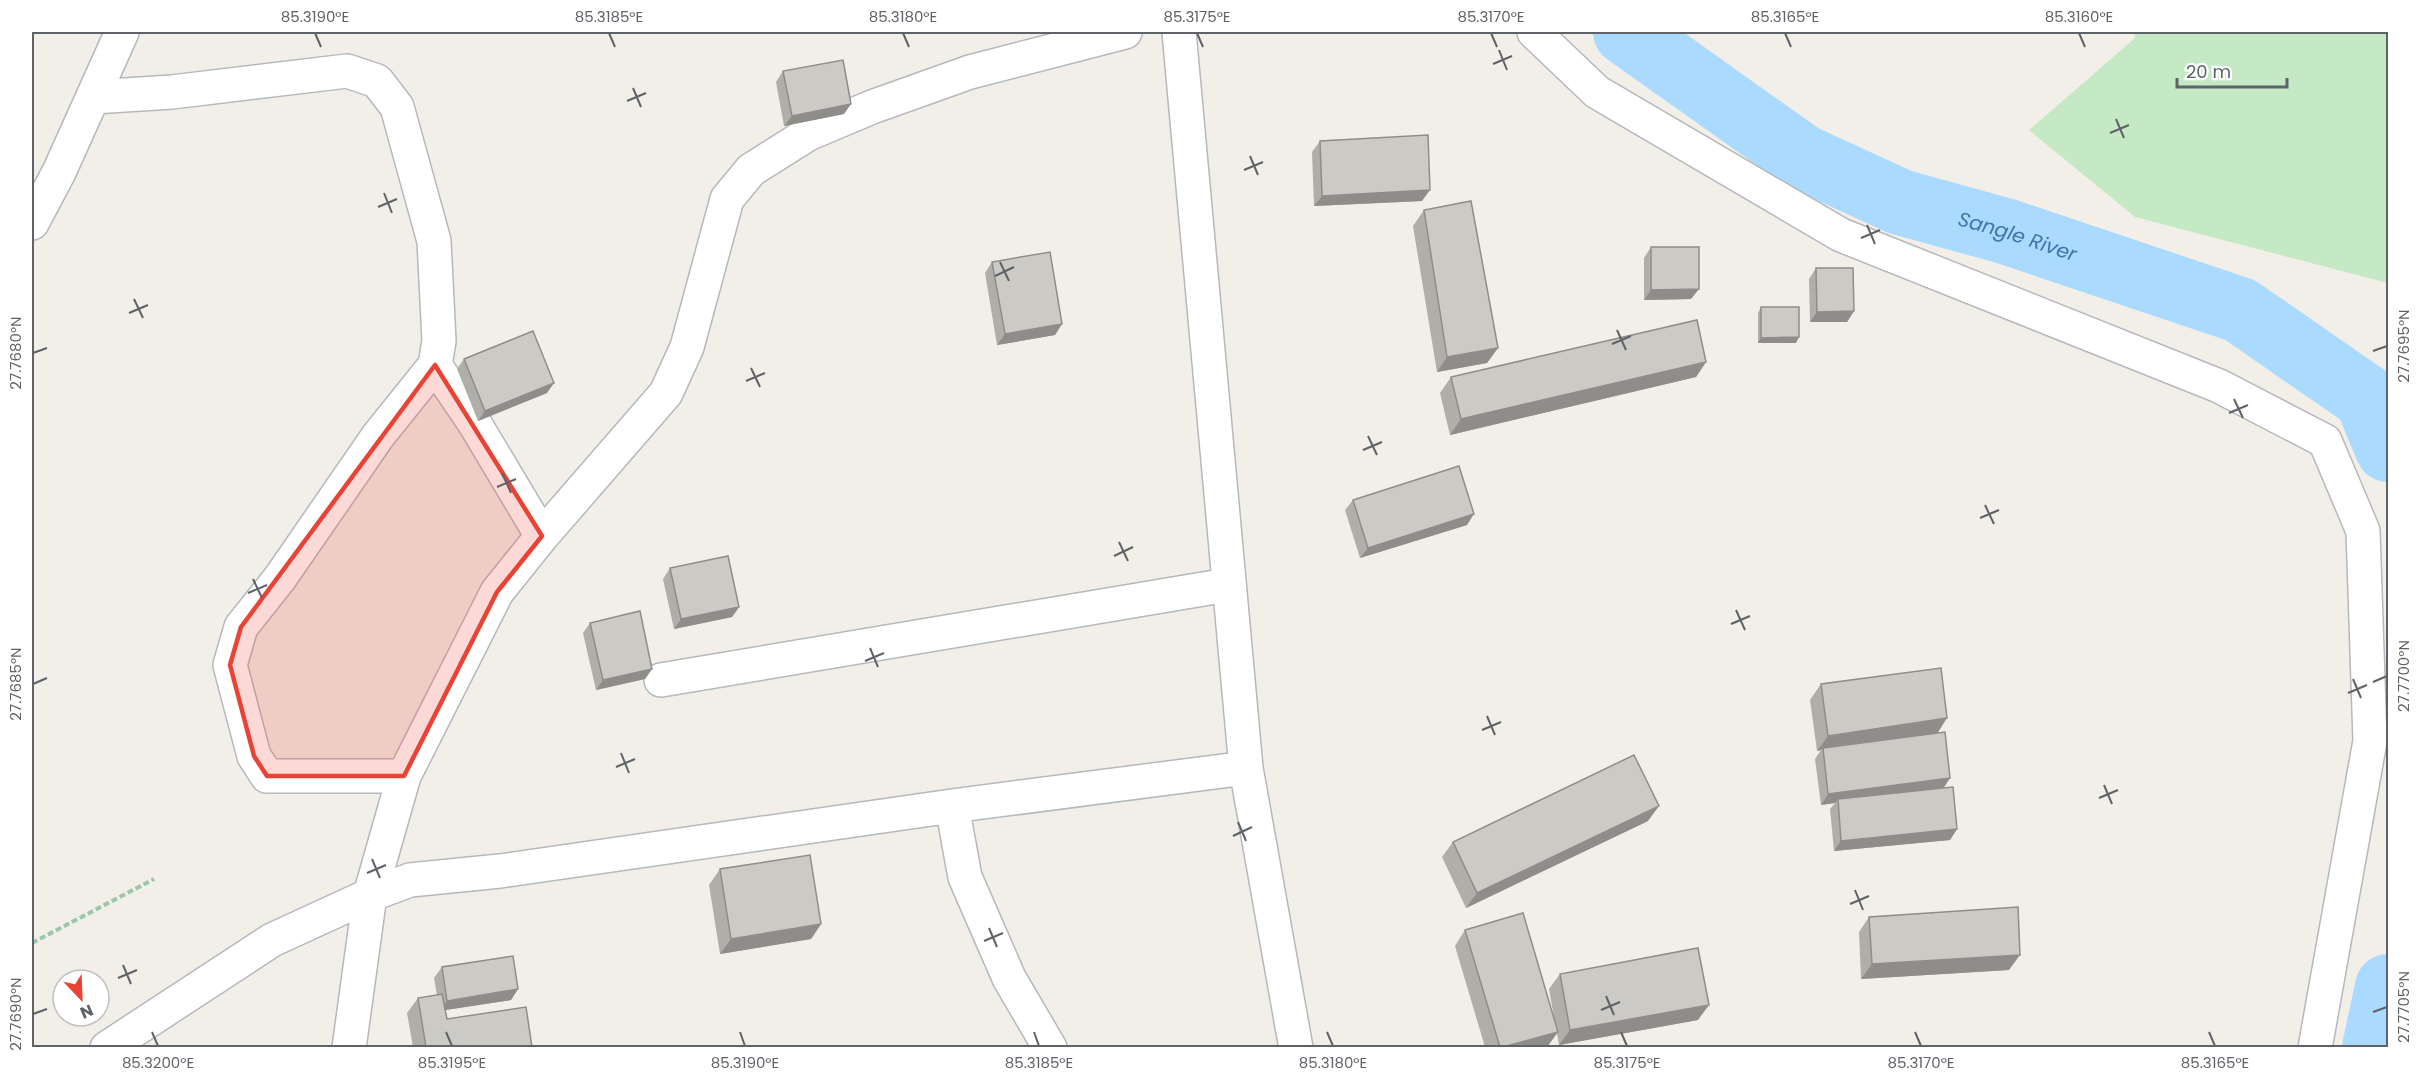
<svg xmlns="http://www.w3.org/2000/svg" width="2420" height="1079" viewBox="0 0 2420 1079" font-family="Poppins,sans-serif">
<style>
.green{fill:#c5e8c5}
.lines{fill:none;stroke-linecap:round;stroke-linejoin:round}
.river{stroke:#aadaff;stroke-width:66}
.minor-casing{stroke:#b5b8bc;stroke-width:36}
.path{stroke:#9cc7a9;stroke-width:4;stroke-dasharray:6 3;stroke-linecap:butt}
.minor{stroke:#fff;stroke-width:33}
.wall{fill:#afaea9}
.shaded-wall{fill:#8f8d8a}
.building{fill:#cccac5;stroke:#8f8d8a;stroke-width:1.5}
.marked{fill:#ea4335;fill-opacity:0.2;stroke:#ea4335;stroke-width:4.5;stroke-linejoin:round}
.ticks{fill:none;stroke:#5f6368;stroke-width:2}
.labels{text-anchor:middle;stroke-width:4.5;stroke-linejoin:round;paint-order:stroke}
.water-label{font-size:20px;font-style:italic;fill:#4174aa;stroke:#fff}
.neatline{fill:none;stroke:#5f6368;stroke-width:2}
.ticks-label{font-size:15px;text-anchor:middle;fill:#5f6368}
</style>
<rect width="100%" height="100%" fill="#f1efe8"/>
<path class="green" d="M 2134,32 L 2388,32 L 2388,283 L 2135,217 L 2029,130 L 2135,38 Z"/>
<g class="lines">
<g class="river">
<path id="s1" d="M 1626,32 L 1802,157 L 1900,202 L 2005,231 L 2240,310 L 2367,398 L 2388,449"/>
<path d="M 2375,1048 L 2388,987"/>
</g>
<g class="minor-casing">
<path id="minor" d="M 1179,32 L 1246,768 L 1296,1048
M 1534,32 L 1597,92 L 1841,235 L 2219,386 L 2325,441 L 2363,531 L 2370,741 L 2315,1048
M 93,97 L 172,92 L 347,71 L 377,81 L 397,107 L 434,241 L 439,341 L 435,365 L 475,424 L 542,536
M 32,223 L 59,172 L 122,32
M 661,680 L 1227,585
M 404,776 L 267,776 L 254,756 L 230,665 L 241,627 L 280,578 L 378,436 L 435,365
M 952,806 L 965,877 L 1009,978 L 1050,1048
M 107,1048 L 272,940 L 370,895 L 410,880 L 500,871 L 952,806 L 1246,768
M 349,1048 L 370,895 L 404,776 L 497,592 L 542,536 L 666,393 L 687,347 L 727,199 L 751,170 L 808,134 L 872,107 L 970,72 L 1125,32"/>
</g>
<path class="path" d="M 32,943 L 154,879"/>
<use href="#minor" class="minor"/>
</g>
<path class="wall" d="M 783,71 L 844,114 L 784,126 L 776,82 Z
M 1320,141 L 1422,201 L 1314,206 L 1312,152 Z
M 1424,210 L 1498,348 L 1487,363 L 1437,372 L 1413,226 Z
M 1651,247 L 1691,299 L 1644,300 L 1644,258 Z
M 992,262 L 1062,324 L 1055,335 L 997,345 L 985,273 Z
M 1816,268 L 1854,311 L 1847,322 L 1810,322 L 1809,279 Z
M 1761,307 L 1796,343 L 1758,343 L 1758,313 Z
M 464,359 L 547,393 L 478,421 L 457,369 Z
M 1706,362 L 1696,377 L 1450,435 L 1440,393 L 1451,377 Z
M 1353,500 L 1467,525 L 1360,558 L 1345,510 Z
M 670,568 L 739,607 L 732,617 L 674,629 L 663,579 Z
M 590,623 L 652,669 L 645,679 L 596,690 L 583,633 Z
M 1821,684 L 1937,733 L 1943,788 L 1957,829 L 1950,840 L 1834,851 L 1830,809 L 1835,803 L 1821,805 L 1815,759 L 1821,750 L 1817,751 L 1810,700 Z
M 1648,821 L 1466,908 L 1442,857 L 1453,842 Z
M 720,869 L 821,924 L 811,939 L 720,954 L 709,885 Z
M 1869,917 L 2009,970 L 1861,979 L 1859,932 Z
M 1465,930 L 1555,1023 L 1549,989 L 1560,974 L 1698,1020 L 1559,1045 L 1557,1033 L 1547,1047 L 1485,1047 L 1455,946 Z
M 442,967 L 518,989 L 511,1000 L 445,1010 L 447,1019 L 532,1047 L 413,1047 L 407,1013 L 418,998 L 437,995 L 434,978 Z"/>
<path class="shaded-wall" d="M 851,104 L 844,114 L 784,126 L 792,116 Z
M 1430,190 L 1422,201 L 1314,206 L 1322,196 Z
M 1699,289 L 1691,299 L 1644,300 L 1651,290 Z
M 1854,311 L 1847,322 L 1810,322 L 1817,312 Z
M 1062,324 L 1055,335 L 997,345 L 1005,334 Z
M 1799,337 L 1796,343 L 1758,343 L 1761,338 Z
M 1498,348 L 1487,363 L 1437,372 L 1447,357 Z
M 1706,362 L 1696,377 L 1450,435 L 1461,419 Z
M 554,383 L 547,393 L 478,421 L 485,411 Z
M 1474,514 L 1467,525 L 1360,558 L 1368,548 Z
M 739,607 L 732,617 L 674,629 L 681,619 Z
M 652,669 L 645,679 L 596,690 L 603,680 Z
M 1947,718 L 1937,734 L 1823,748 L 1821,750 L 1817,751 L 1828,736 Z
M 1950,778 L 1943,789 L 1838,799 L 1835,803 L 1821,805 L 1828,794 Z
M 1659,806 L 1648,821 L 1466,908 L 1477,893 Z
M 1957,829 L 1950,840 L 1834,851 L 1841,841 Z
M 821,924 L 811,939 L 720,954 L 731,939 Z
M 2020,955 L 2009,970 L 1861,979 L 1872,964 Z
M 518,989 L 511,1000 L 439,1011 L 447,1001 Z
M 1709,1005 L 1698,1020 L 1559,1045 L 1570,1030 Z
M 1558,1032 L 1547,1047 L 1503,1047 Z"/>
<path class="building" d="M 843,60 L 851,104 L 792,116 L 783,71 Z
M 1428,135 L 1430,190 L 1322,196 L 1320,141 Z
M 1471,201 L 1498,348 L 1447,357 L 1424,210 Z
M 1651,247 L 1699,247 L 1699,289 L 1651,290 Z
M 1050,252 L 1062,324 L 1005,334 L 992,262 Z
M 1816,268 L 1853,268 L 1854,311 L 1817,312 Z
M 1761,307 L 1799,307 L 1799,337 L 1761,338 Z
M 1697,320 L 1706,362 L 1461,419 L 1451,377 Z
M 533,331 L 554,383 L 485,411 L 464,359 Z
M 1459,466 L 1474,514 L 1368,548 L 1353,500 Z
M 728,556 L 739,607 L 681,619 L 670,568 Z
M 640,611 L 652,669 L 603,680 L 590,623 Z
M 1941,668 L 1947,718 L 1828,736 L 1821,684 Z
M 1945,732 L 1950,778 L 1828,794 L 1823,748 Z
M 1634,755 L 1659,806 L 1477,893 L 1453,842 Z
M 1953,787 L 1957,829 L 1841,841 L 1838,799 Z
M 810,855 L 821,924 L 731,939 L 720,869 Z
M 2018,907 L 2020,955 L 1872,964 L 1869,917 Z
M 1523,913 L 1558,1032 L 1503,1047 L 1500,1047 L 1465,930 Z
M 1698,948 L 1709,1005 L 1570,1030 L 1560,974 Z
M 513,956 L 518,989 L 447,1001 L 442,967 Z
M 442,994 L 447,1019 L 526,1007 L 532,1047 L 426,1047 L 418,998 Z"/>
<path class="marked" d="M 435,365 L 542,536 L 497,592 L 404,776 L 267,776 L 254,756 L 230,665 L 241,627 Z"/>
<path class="ticks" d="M 315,33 L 321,47M 609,33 L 615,47M 903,33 L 909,47M 1197,33 L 1203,47M 1491,33 L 1497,47M 1785,33 L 1791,47M 2079,33 L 2085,47M 1499,50 L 1507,70M 1493,64 L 1512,56M 633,88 L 641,107M 627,101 L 646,93M 2116,119 L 2124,138M 2110,133 L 2129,125M 1250,156 L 1258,175M 1244,170 L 1263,162M 384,193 L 392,213M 378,207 L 397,199M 1867,225 L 1875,244M 1861,238 L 1880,230M 1000,262 L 1009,281M 995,276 L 1014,267M 134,299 L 143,318M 129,313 L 148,305M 1617,330 L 1626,350M 1612,344 L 1631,336M 2373,351 L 2387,346M 33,353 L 47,348M 751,368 L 760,387M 746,381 L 765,373M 2234,399 L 2243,418M 2229,413 L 2248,405M 1368,436 L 1377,455M 1363,450 L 1382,442M 502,473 L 511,493M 497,487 L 516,479M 1985,505 L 1994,524M 1980,518 L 1999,510M 1119,542 L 1128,561M 1114,556 L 1133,547M 253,579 L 262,598M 248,593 L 267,585M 1736,610 L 1745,630M 1731,624 L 1750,616M 870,648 L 878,667M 865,661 L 884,653M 2353,679 L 2361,698M 2373,682 L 2387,676M 33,684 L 47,678M 2348,693 L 2367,685M 1487,716 L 1495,735M 1482,730 L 1501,722M 621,753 L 629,773M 616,767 L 635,759M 2104,785 L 2112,804M 2099,798 L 2118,790M 1238,822 L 1246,841M 1233,836 L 1252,827M 372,859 L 380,878M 367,873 L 386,865M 1855,890 L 1863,910M 1850,904 L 1869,896M 989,928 L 997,947M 984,941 L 1003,933M 123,965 L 131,984M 118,978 L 137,970M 1606,996 L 1614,1015M 1601,1010 L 1620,1002M 2373,1012 L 2387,1007M 33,1014 L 47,1009M 152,1032 L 158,1046M 446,1032 L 452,1046M 740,1032 L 745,1046M 1034,1032 L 1039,1046M 1327,1032 L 1333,1046M 1621,1032 L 1627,1046M 1915,1032 L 1921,1046M 2209,1032 L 2215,1046"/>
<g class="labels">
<g class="water-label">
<text dy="7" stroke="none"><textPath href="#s1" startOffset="446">Sangle River</textPath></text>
</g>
</g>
<rect width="2420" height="1079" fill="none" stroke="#ffffff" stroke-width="66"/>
<g transform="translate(81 998) rotate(157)"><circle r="28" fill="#ffffff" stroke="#bfc1c3" stroke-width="1.5"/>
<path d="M0-4.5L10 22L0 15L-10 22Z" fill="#ea4335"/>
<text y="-9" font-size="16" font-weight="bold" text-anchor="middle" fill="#5f6368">N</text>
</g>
<path d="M2177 78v9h110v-9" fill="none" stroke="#5f6368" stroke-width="3"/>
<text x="2186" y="78" font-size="18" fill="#5f6368" stroke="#ffffff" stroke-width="4.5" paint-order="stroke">20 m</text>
<rect x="33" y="33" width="2354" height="1013" class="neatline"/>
<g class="ticks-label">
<text x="315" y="22">85.3190°E</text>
<text x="609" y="22">85.3185°E</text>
<text x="903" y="22">85.3180°E</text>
<text x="1197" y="22">85.3175°E</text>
<text x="1491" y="22">85.3170°E</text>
<text x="1785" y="22">85.3165°E</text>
<text x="2079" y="22">85.3160°E</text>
<text transform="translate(2404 346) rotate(-90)" y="5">27.7695°N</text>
<text transform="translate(16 353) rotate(-90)" y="5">27.7680°N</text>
<text transform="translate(2404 676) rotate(-90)" y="5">27.7700°N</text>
<text transform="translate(16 684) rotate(-90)" y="5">27.7685°N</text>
<text transform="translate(2404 1007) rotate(-90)" y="5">27.7705°N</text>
<text transform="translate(16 1014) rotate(-90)" y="5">27.7690°N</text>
<text x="158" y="1068">85.3200°E</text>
<text x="452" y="1068">85.3195°E</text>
<text x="745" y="1068">85.3190°E</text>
<text x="1039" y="1068">85.3185°E</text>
<text x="1333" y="1068">85.3180°E</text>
<text x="1627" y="1068">85.3175°E</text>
<text x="1921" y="1068">85.3170°E</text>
<text x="2215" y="1068">85.3165°E</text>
</g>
</svg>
